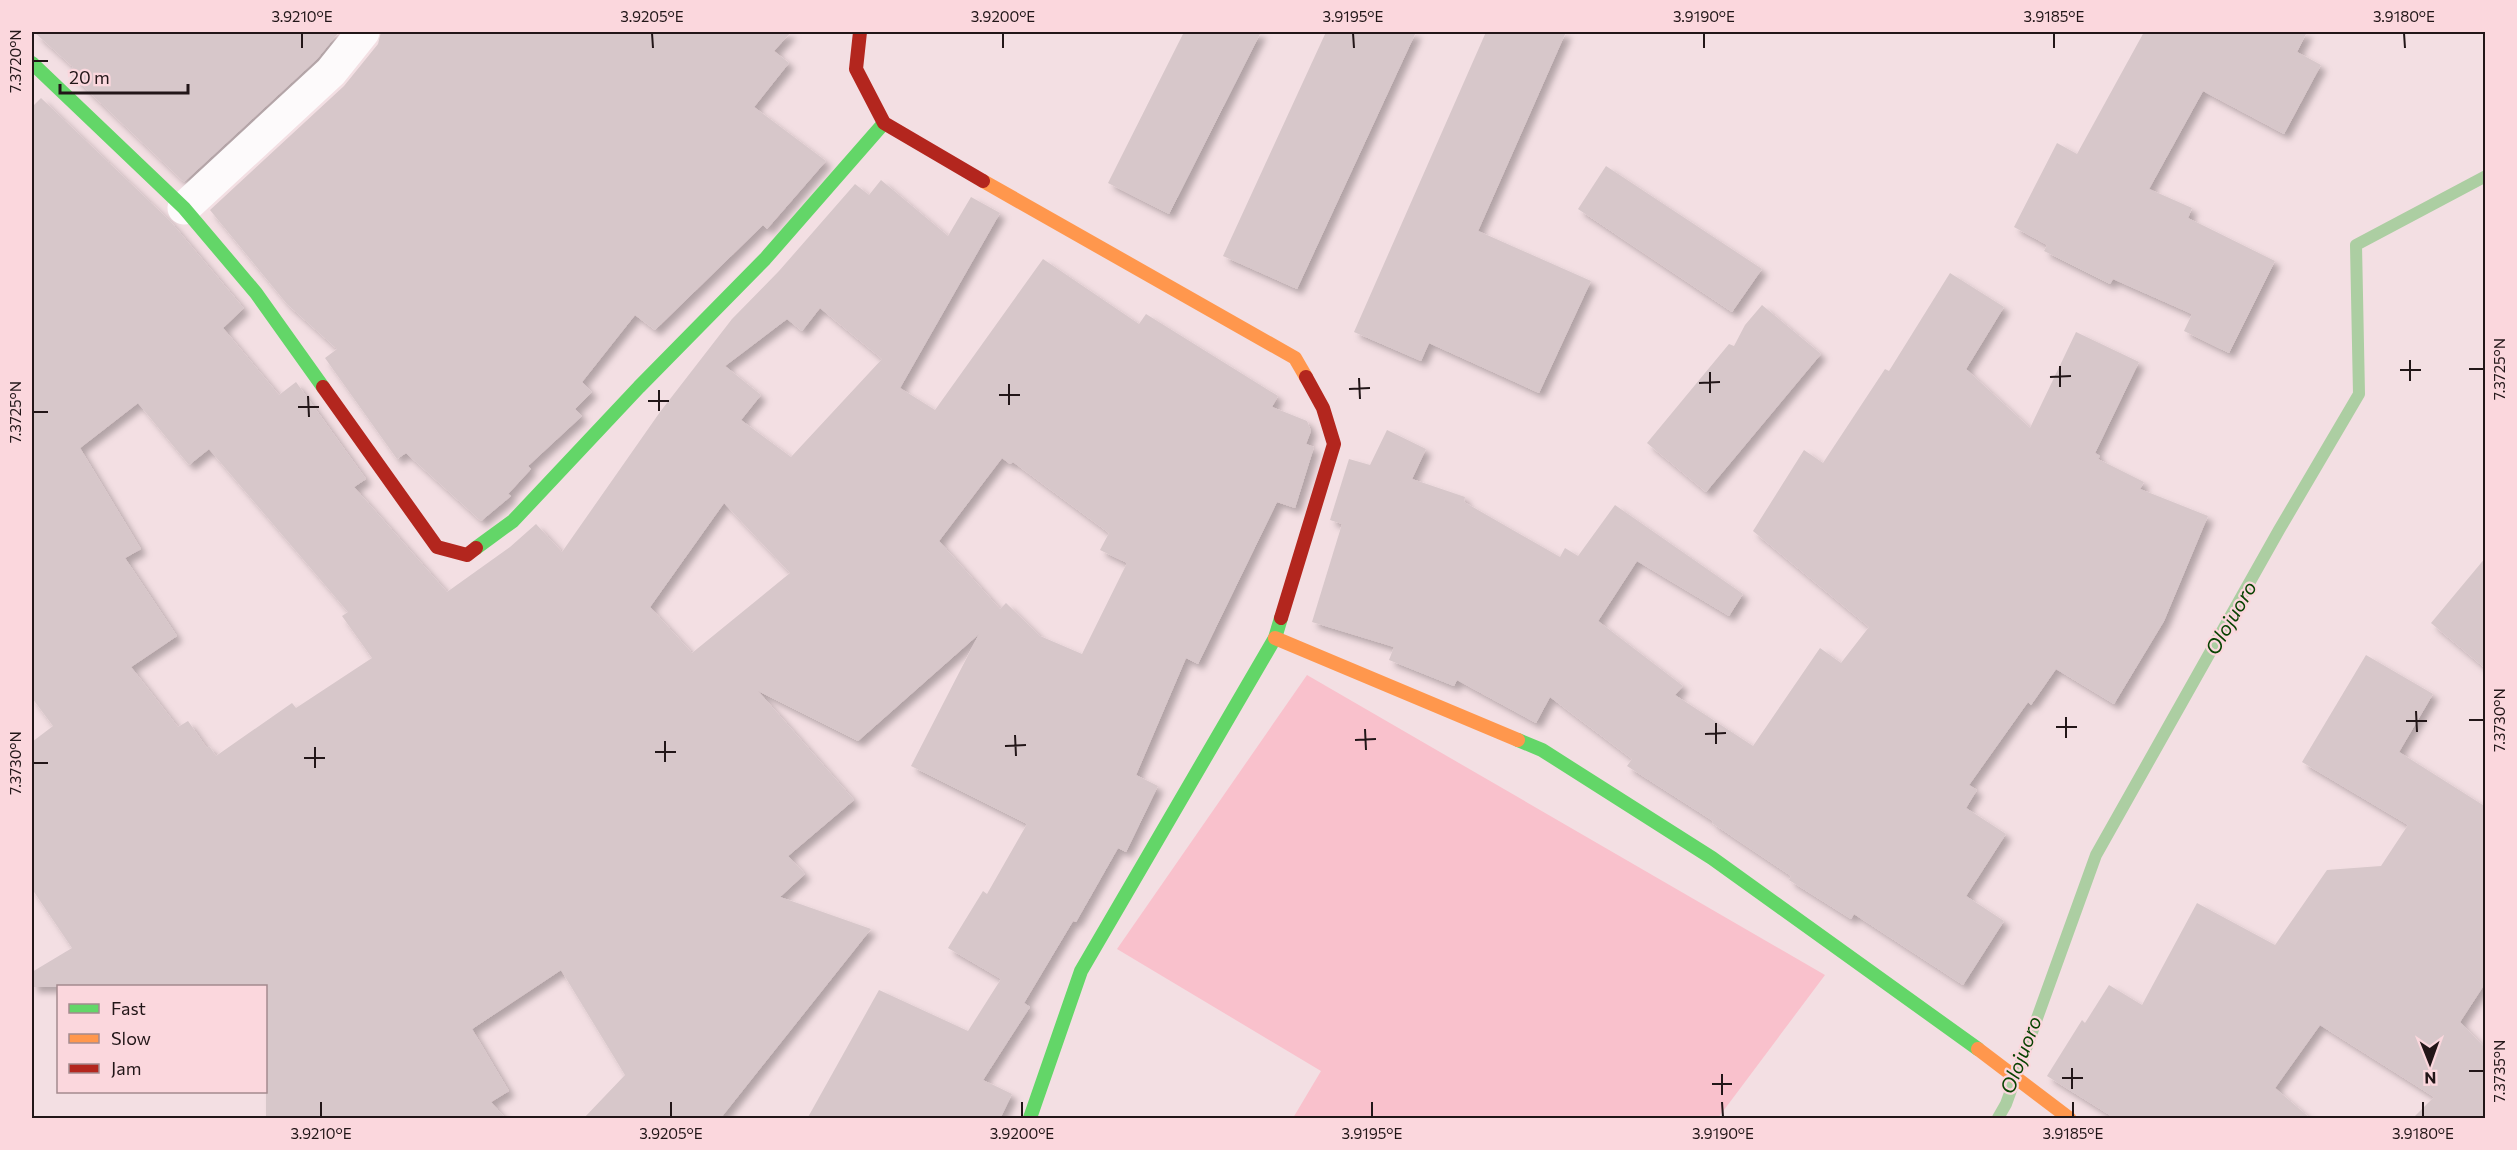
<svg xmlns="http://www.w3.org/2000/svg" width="2517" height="1150" viewBox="0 0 2517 1150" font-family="Commissioner,sans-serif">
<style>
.green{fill:#f9c1cc}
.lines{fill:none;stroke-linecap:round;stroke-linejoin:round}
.stream{stroke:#accea2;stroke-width:12}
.building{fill:#d7c7ca;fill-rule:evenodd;filter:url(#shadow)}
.street{stroke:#fdfafb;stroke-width:33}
.fast{stroke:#63d668;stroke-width:14}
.slow{stroke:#ff974d;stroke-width:14}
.jam{stroke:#b3261e;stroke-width:14}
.ticks{fill:none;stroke:#221618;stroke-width:2}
.labels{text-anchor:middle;stroke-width:4.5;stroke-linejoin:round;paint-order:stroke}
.water-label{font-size:20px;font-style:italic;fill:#084302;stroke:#fbd7dd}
.neatline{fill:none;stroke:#221618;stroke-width:2}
.ticks-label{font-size:15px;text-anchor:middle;fill:#221618}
</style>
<defs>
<filter id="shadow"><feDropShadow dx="5.5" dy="5.5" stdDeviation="3" flood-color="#0004"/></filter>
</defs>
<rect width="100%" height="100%" fill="#f3dfe3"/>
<path class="green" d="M 1307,675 L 1825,975 L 1718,1118 L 1293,1118 L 1321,1071 L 1117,949 Z"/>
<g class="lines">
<path class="stream" d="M 1998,1118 L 2006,1104 L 2096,855 L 2279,530 L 2359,394 L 2356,245 L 2486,176"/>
</g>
<path class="building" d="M 34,32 L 339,32 L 317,59 L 184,182 L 68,72 L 73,67 Z
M 381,32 L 791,32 L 774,51 L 789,63 L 754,107 L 826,161 L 767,229 L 763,225 L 655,330 L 635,315 L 582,382 L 592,392 L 575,409 L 582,416 L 528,466 L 531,469 L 508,494 L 511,496 L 481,521 L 406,453 L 397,459 L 325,358 L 337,349 L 287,304 L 210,210 L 344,86 L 378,44 Z
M 1184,32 L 1261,32 L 1169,214 L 1108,183 Z
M 1326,32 L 1416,32 L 1297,289 L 1223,256 Z
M 1486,32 L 1566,32 L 1478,231 L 1591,281 L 1539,393 L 1429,343 L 1421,361 L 1354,332 Z
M 2144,32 L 2307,32 L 2297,52 L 2321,65 L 2284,134 L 2203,91 L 2149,189 L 2192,208 L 2188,218 L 2275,261 L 2229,353 L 2184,331 L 2192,314 L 2113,279 L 2110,284 L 2044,251 L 2047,245 L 2014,227 L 2057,143 L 2077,154 Z
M 41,98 L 170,221 L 241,305 L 244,308 L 223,328 L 279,395 L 296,382 L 366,479 L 354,487 L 447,592 L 510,547 L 536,524 L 562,552 L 660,412 L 732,319 L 779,271 L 855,184 L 869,195 L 881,180 L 948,236 L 971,197 L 1000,213 L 900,388 L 935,410 L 1043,259 L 1139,324 L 1146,314 L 1278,396 L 1272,407 L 1307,421 L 1311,431 L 1306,444 L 1314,447 L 1295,508 L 1277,502 L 1198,664 L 1186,658 L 1136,775 L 1158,786 L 1126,852 L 1118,848 L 1076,922 L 1073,921 L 1024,1003 L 1030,1007 L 983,1080 L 1012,1094 L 1000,1119 L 807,1119 L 879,990 L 968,1031 L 1001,979 L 948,948 L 983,891 L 987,894 L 1027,824 L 911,766 L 979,634 L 858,741 L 758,691 L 854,800 L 788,856 L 805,874 L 780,897 L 871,929 L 720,1119 L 583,1119 L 625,1075 L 561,970 L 472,1029 L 509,1091 L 491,1102 L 506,1119 L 266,1119 L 266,987 L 32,987 L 32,972 L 72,948 L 32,889 L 32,742 L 53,726 L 32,698 L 32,107 ZM 820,308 L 882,359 L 791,457 L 741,420 L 761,395 L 725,366 L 787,319 L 802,331 ZM 138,403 L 189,465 L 209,449 L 348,612 L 342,616 L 372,658 L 296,708 L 292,703 L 216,756 L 209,746 L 207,748 L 188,721 L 178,727 L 131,667 L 177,636 L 125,558 L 141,549 L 80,448 ZM 1002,458 L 1010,464 L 1013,462 L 1109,533 L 1100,550 L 1127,563 L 1082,654 L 1040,636 L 1006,603 L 1000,609 L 939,541 ZM 724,503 L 790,573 L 692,653 L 650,607 Z
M 1606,166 L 1762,269 L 1732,312 L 1578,209 Z
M 1950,273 L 2004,307 L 1966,369 L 2030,428 L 2076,332 L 2139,362 L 2095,453 L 2100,456 L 2098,459 L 2144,482 L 2140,489 L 2208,516 L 2164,621 L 2114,704 L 2056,669 L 2031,705 L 2028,702 L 1969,785 L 1977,790 L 1966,808 L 2006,834 L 1966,896 L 2004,921 L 1963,985 L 1854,914 L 1851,919 L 1789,880 L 1791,876 L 1712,823 L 1713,821 L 1627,766 L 1632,759 L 1550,697 L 1536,723 L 1457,680 L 1454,686 L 1389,660 L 1394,647 L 1312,622 L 1342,524 L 1330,520 L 1349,459 L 1370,465 L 1387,430 L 1426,449 L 1412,479 L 1465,497 L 1464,502 L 1560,557 L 1565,548 L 1578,556 L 1615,505 L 1743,594 L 1729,616 L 1637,561 L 1598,621 L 1683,686 L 1675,695 L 1753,746 L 1820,648 L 1841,663 L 1869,627 L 1753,531 L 1804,450 L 1823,463 L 1885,369 L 1889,371 Z
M 1762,305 L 1821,354 L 1706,492 L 1647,443 L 1729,344 L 1734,346 L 1745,325 Z
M 2486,557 L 2486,669 L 2431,623 Z
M 2366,655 L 2433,694 L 2399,752 L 2486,807 L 2486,982 L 2460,1022 L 2486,1049 L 2486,1119 L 2412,1119 L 2434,1097 L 2320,1025 L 2275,1088 L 2311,1119 L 2116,1119 L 2047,1076 L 2082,1020 L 2085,1023 L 2109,985 L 2142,1005 L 2197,903 L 2275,945 L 2327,870 L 2381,866 L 2408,825 L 2302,762 Z"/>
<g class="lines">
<path class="street" d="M 184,208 L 331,72 L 363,32"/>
<path class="fast" d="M 32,63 L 184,208 L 256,293 L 323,387
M 476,548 L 513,521 L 639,387 L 765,259 L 884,123
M 1518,740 L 1542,750 L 1712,858 L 1978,1049
M 1030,1118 L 1081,971 L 1275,638 L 1281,618"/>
<path class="slow" d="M 983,181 L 1295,358 L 1306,377
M 1275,638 L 1518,740
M 1978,1049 L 2069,1118"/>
<path class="jam" d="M 860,32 L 856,69 L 884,123 L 983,181
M 323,387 L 437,547 L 467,555 L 476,548
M 1281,618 L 1334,444 L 1323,408 L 1306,377"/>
</g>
<path class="ticks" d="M 302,33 L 302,48M 652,33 L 653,48M 1003,33 L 1003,48M 1353,33 L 1354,48M 1704,33 L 1704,48M 2054,33 L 2054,48M 2404,33 L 2405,48M 33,61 L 48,61M 2410,360 L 2410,381M 2060,366 L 2060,387M 2469,369 L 2484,369M 2400,370 L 2421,370M 1710,372 L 1710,393M 2050,377 L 2071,376M 1359,378 L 1360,399M 1699,383 L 1720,382M 1009,384 L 1009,405M 1349,389 L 1370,388M 659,390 L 659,411M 999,395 L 1020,395M 308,396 L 309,417M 648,401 L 669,401M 298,407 L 319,407M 33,412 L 48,412M 2416,711 L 2417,732M 2066,717 L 2066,738M 2469,720 L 2484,720M 2406,721 L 2427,721M 1716,723 L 1716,744M 2056,727 L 2077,727M 1365,729 L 1366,750M 1705,734 L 1726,733M 1015,735 L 1016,756M 1355,740 L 1376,739M 665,741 L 665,762M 1005,746 L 1026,745M 315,747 L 315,768M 655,752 L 676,752M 304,758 L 325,758M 33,763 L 48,763M 2072,1068 L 2072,1089M 2469,1071 L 2484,1071M 1722,1074 L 1722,1095M 2062,1078 L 2083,1078M 1712,1084 L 1732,1084M 321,1102 L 321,1117M 671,1102 L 671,1117M 1022,1102 L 1022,1117M 1372,1102 L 1372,1117M 1722,1102 L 1723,1117M 2073,1102 L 2073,1117M 2423,1102 L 2423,1117"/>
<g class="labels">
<g class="water-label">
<text transform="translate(2231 618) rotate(-60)" y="7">Olojuoro</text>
<text transform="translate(2021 1055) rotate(-69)" y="7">Olojuoro</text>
</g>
</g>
<rect width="2517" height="1150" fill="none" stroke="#fbd7dd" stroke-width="66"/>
<rect x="57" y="985" width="210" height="108" fill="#fbd7dd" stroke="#a48a8e" stroke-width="1.5"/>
<rect x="69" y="1004" width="30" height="9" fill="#63d668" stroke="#a48a8e" stroke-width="1.5"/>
<text x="111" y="1015" font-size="18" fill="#221618">Fast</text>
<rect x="69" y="1034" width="30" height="9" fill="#ff974d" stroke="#a48a8e" stroke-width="1.5"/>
<text x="111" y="1045" font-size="18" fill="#221618">Slow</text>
<rect x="69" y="1064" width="30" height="9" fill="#b3261e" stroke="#a48a8e" stroke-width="1.5"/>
<text x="111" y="1075" font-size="18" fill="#221618">Jam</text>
<g transform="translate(2430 1063) rotate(179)" stroke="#fbd7dd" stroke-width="4.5" paint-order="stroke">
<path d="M0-4.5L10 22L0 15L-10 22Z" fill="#221618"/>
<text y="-9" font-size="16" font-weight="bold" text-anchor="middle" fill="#221618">N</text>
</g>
<path d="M60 84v9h128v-9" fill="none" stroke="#221618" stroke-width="3"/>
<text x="69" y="84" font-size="18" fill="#221618" stroke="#fbd7dd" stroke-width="4.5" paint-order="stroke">20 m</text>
<rect x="33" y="33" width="2451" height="1084" class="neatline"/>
<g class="ticks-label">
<text x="302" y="22">3.9210°E</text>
<text x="652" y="22">3.9205°E</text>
<text x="1003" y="22">3.9200°E</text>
<text x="1353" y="22">3.9195°E</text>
<text x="1704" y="22">3.9190°E</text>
<text x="2054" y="22">3.9185°E</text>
<text x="2404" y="22">3.9180°E</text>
<text transform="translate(16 61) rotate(-90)" y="5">7.3720°N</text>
<text transform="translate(2500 369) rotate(-90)" y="5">7.3725°N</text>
<text transform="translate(16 412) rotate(-90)" y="5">7.3725°N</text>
<text transform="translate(2500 720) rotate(-90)" y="5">7.3730°N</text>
<text transform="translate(16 763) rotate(-90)" y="5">7.3730°N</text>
<text transform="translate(2500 1071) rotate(-90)" y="5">7.3735°N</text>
<text x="321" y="1139">3.9210°E</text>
<text x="671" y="1139">3.9205°E</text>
<text x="1022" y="1139">3.9200°E</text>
<text x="1372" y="1139">3.9195°E</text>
<text x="1723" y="1139">3.9190°E</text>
<text x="2073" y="1139">3.9185°E</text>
<text x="2423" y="1139">3.9180°E</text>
</g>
</svg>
